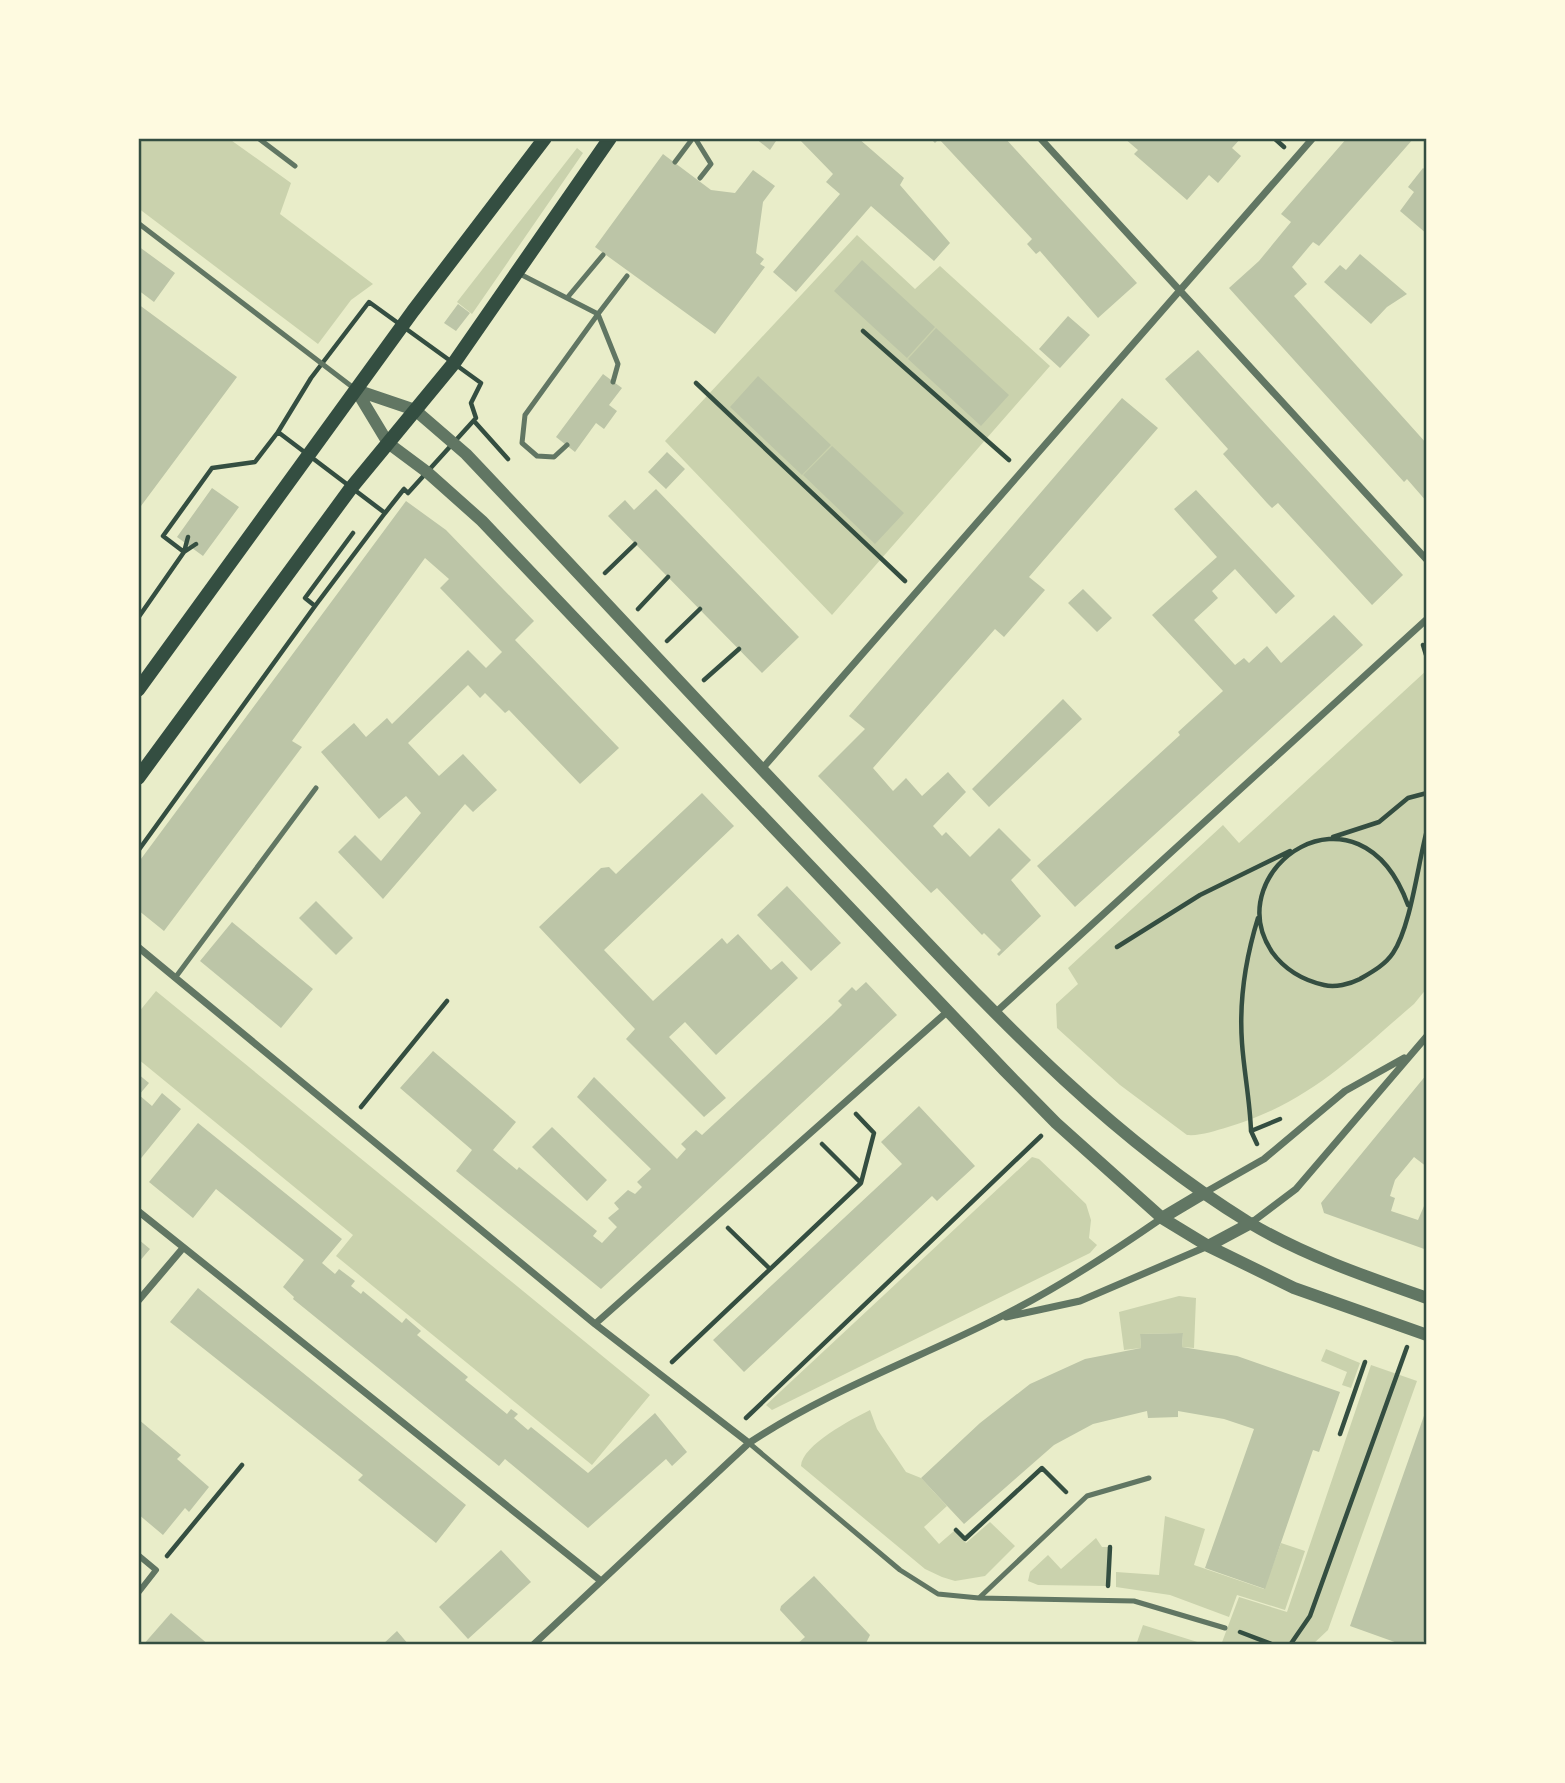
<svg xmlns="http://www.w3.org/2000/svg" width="1565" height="1783" viewBox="0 0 1565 1783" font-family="Poppins,sans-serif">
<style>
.green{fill:#cad2ad}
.building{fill:#bcc5a7}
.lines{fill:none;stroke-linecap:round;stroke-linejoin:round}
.path{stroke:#344e41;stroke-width:4.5}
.service{stroke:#617663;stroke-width:5}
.pedestrian{stroke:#617663;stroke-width:6}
.minor{stroke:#617663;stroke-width:7}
.tertiary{stroke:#617663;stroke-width:12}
.secondary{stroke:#344e41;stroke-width:14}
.neatline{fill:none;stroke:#344e41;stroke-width:2.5}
</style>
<rect width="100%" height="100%" fill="#e9edc9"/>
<path class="green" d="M 138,138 L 228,138 L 291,183 L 280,214 L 373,284 L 351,300 L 318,344 L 138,208 Z
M 577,148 L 583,153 L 472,314 L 457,302 Z
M 857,235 L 915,289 L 940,266 L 1050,366 L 832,615 L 665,441 Z
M 1427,670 L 1427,988 L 1414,1004 C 1352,1057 1309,1103 1228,1127 C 1214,1131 1201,1136 1187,1135 L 1120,1085 L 1057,1028 L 1056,1004 L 1078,984 L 1068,968 L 1223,825 L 1239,843 Z
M 156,991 L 650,1395 L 592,1465 L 336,1256 L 353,1235 L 138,1059 L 138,1013 Z
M 1032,1157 L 1039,1159 L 1086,1204 L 1091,1220 L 1089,1238 L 1097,1245 L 1090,1253 L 772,1410 L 766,1405 Z
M 1179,1296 L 1196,1298 L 1194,1348 L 1182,1347 L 1183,1333 L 1140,1334 L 1141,1348 L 1124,1350 L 1119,1312 Z
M 1326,1349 L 1360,1363 L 1351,1388 L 1342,1385 L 1347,1372 L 1321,1361 Z
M 1371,1365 L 1417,1381 L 1328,1630 L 1312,1645 L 1221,1645 L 1239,1597 L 1287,1612 Z
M 870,1410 L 877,1429 L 906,1472 L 921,1478 L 947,1506 L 924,1527 L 939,1544 L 954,1531 L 966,1543 L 990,1522 L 1015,1546 L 985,1576 L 955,1581 L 942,1577 L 925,1569 L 801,1466 C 802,1445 852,1419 870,1410 Z
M 1165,1516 L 1205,1529 L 1194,1565 L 1264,1589 L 1281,1543 L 1305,1551 L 1285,1610 L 1237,1595 L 1229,1617 L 1170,1595 L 1116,1587 L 1116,1572 L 1159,1575 Z
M 1096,1538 L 1102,1547 L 1109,1547 L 1106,1586 L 1038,1585 L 1028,1581 L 1030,1572 L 1048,1555 L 1061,1569 Z
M 1143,1625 L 1207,1645 L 1136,1645 Z"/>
<path class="building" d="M 755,138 L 778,138 L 770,150 Z
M 798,138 L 858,138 L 904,178 L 900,185 L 950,243 L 934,261 L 871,206 L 796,292 L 773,272 L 840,194 L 826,182 L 833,174 Z
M 930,138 L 1005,138 L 1137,283 L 1098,318 L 1040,251 L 1036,254 L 1027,244 L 1032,239 L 939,139 L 935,143 Z
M 1124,138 L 1241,138 L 1232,148 L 1241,156 L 1218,183 L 1209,175 L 1187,200 L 1134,154 L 1138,150 Z
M 1347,138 L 1414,138 L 1319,246 L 1313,242 L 1292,267 L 1307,284 L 1294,296 L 1427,444 L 1427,462 L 1424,465 L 1427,468 L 1427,502 L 1407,479 L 1404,482 L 1229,288 L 1259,261 L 1291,222 L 1281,214 Z
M 663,154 L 711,190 L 735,193 L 753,170 L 775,186 L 763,202 L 756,253 L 764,259 L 760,264 L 765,267 L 715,334 L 595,247 Z
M 1423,168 L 1427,171 L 1427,234 L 1400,211 L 1414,192 L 1408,187 Z
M 138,246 L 175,273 L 154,302 L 138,290 Z
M 1360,254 L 1407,294 L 1387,307 L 1371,324 L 1324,282 L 1340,265 L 1346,270 Z
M 862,260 L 935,327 L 907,358 L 834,291 Z
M 138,304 L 237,377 L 138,510 Z
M 458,304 L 470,313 L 456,331 L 444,323 Z
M 1068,316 L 1090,335 L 1060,368 L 1039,349 Z
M 936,328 L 1009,395 L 981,426 L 908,359 Z
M 1198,350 L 1403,575 L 1372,605 L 1278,503 L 1272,508 L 1267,503 L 1223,454 L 1228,449 L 1165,379 Z
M 603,374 L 622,388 L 609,405 L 617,411 L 604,429 L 596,423 L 575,452 L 556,437 Z
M 758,376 L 831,445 L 802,475 L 730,407 Z
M 1122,398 L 1158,428 L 1029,577 L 1045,590 L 1004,637 L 995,629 L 873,768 L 893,791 L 906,778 L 922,796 L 948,772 L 966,792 L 933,826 L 942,836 L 946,832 L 970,857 L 999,828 L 1031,860 L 1011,880 L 1041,916 L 999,956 L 997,954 L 1001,950 L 984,933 L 982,935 L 937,888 L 931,893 L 818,776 L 865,729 L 849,716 Z
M 832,446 L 904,513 L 875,544 L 803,475 Z
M 667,452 L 685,469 L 666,489 L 648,472 Z
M 212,488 L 239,507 L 203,556 L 177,537 Z
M 656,489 L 799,637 L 762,673 L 608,516 L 625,500 L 634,510 Z
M 1196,490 L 1295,596 L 1276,614 L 1235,569 L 1212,591 L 1218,598 L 1194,620 L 1235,665 L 1244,658 L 1249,663 L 1267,646 L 1281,663 L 1334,615 L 1363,645 L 1075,907 L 1037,866 L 1180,735 L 1178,732 L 1223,691 L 1152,615 L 1217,557 L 1174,509 Z
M 406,501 L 446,530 L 534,621 L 515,640 L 619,748 L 580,784 L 509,710 L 505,713 L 485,693 L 480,698 L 468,685 L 408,743 L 439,776 L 463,754 L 497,790 L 473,812 L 465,804 L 383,899 L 338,852 L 355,835 L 381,861 L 421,813 L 406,796 L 379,819 L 321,752 L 354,723 L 366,737 L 387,718 L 392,724 L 468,650 L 486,668 L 502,652 L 440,588 L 449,579 L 425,558 L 292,741 L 302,747 L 164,931 L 138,910 L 138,863 Z
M 1083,589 L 1112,618 L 1097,632 L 1068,603 Z
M 1063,699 L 1082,719 L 989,807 L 972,789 Z
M 702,793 L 734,826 L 604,950 L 653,1001 L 722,938 L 727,944 L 738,934 L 771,970 L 782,961 L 798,978 L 716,1055 L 685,1022 L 669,1037 L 726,1098 L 704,1117 L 626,1039 L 635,1029 L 539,927 L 601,868 L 609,867 L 616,874 Z
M 787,886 L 841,943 L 811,971 L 757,915 Z
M 316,901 L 353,938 L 336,955 L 299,918 Z
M 232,922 L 313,989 L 281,1028 L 200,961 Z
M 866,982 L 897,1015 L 601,1289 L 456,1171 L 472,1150 L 400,1088 L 433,1051 L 516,1122 L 493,1150 L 517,1170 L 519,1167 L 597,1231 L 593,1236 L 602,1243 L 617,1227 L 608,1218 L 619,1209 L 614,1203 L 628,1190 L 635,1194 L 642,1187 L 637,1182 L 651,1169 L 577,1097 L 594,1077 L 677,1159 L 686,1149 L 681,1144 L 696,1130 L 702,1135 L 831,1016 L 842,1005 L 838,1001 L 852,987 L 856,991 Z
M 138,1074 L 149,1083 L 139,1095 L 152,1106 L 162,1093 L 181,1109 L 138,1162 Z
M 1427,1074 L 1427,1167 L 1414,1157 L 1395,1180 L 1390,1196 L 1395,1198 L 1391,1211 L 1418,1220 L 1427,1199 L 1427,1250 L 1324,1213 L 1321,1203 Z
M 919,1106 L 975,1166 L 937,1201 L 932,1196 L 744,1372 L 713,1340 L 902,1164 L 881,1142 Z
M 198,1123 L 342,1239 L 322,1263 L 335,1274 L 339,1269 L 355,1281 L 351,1286 L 361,1294 L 363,1291 L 402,1323 L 406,1318 L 421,1331 L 417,1335 L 468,1377 L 465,1380 L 507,1414 L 511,1409 L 518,1414 L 514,1418 L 528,1430 L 531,1427 L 588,1473 L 655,1413 L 687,1452 L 672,1466 L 666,1459 L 588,1528 L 505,1459 L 499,1466 L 293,1299 L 294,1297 L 283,1287 L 304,1260 L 216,1189 L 193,1218 L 149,1182 Z
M 552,1127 L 607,1180 L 587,1201 L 532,1147 Z
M 138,1239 L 150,1249 L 138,1263 Z
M 198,1288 L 466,1505 L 436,1543 L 358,1480 L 363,1475 L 170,1322 Z
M 1183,1333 L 1182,1347 L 1237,1356 L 1340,1392 L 1319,1452 L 1313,1450 L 1265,1589 L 1205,1568 L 1254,1429 L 1224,1419 L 1178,1411 L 1178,1417 L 1148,1418 L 1147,1411 L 1093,1424 L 1054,1445 L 964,1524 L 921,1478 L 980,1423 L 1030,1384 L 1085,1359 L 1141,1348 L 1140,1334 Z
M 1426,1410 L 1427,1632 L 1422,1645 L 1403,1645 L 1350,1626 Z
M 138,1419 L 181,1455 L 177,1459 L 209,1487 L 189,1512 L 185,1508 L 163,1535 L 138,1514 Z
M 501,1550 L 531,1582 L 468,1639 L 439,1607 Z
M 814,1576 L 870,1635 L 865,1645 L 796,1645 L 805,1637 L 780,1610 L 781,1606 Z
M 171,1613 L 209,1645 L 143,1645 Z
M 397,1631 L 409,1645 L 382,1645 Z"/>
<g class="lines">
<path class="path" d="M 1274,138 L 1284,147
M 369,302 L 481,383 L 471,403 L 476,418 L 408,493 L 404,489 L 385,513 L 278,432 L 311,378 Z
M 863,331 L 1009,460
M 696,383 L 905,581
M 474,421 L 508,459
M 353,533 L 305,598 L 315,606 L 385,513
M 188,537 L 184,552 L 196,544
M 605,573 L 635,544
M 638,609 L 668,577
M 138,618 L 184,552 L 163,536 L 212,468 L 255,462 L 278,432
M 667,641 L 700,609
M 1423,645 L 1427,658
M 704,680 L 739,649
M 1333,837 L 1379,822 L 1408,798 L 1427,793
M 138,851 L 315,606
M 1408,905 C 1359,771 1217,869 1272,952 C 1285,970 1302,980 1324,985 C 1335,988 1350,984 1360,979 C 1372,972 1385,965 1393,953 C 1411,926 1418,863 1427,830
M 1117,947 L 1200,895 L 1290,851
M 361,1107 L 447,1001
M 1251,1131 L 1280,1119
M 822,1144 L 860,1182
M 1257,1144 L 1251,1131 C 1250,1101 1244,1072 1242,1043 C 1239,1002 1246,957 1258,918
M 728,1228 L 770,1269
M 672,1362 L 861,1183 L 874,1133 L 856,1114
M 746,1418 L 1041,1136
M 1340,1434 L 1365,1362
M 956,1530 L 965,1539 L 1042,1468 L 1066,1492
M 167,1556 L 242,1465
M 1108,1586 L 1110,1547
M 1240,1632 L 1274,1645
M 1290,1645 L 1310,1616 L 1407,1347"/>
<path class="service" d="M 258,138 L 295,166
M 695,138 L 711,164 L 700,178
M 675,162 L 693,138
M 138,223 L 355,389
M 518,273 L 598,314 L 627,276
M 567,298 L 603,255
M 567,445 L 554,457 L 537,456 L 522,443 L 525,415 L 598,314 L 618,364 L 613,382
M 175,978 L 316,788
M 749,1443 L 900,1570 L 938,1594 L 979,1598 L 1087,1496 L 1149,1478
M 979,1598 L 1134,1601 L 1225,1628"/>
<path class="pedestrian" d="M 138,1555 L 156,1570 L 138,1593"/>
<path class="minor" d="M 1040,138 L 1427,560
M 761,770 L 1313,138
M 138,947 L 595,1324 L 749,1443
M 995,1013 L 1427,619
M 1204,1193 L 1264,1159 L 1345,1091 L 1404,1058
M 138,1211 L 601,1581
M 1251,1223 L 1296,1189 L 1427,1036
M 138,1301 L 183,1248
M 1006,1317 L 1080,1301 L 1208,1246
M 595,1324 L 948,1011
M 533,1645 L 749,1443 C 827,1391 915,1360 998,1318 C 1055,1290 1110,1254 1162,1218"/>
<path class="tertiary" d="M 356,390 L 388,443 L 427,472 L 482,521 L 1004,1070 L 1056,1123 L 1162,1218 L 1208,1246 L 1294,1288 L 1427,1335
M 356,390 L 415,410 L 466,454 C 596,591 723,730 854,866 C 977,994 1095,1128 1248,1222 C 1303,1255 1367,1277 1427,1298
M 1162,1218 L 1204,1193
M 1208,1246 L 1251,1223"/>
<path class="secondary" d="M 138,690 L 413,311 L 545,138
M 138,778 L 351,488 L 454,363 L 610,138"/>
</g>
<rect width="1565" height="1783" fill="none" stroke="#fefae0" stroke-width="280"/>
<rect x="140" y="140" width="1285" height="1503" class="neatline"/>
</svg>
